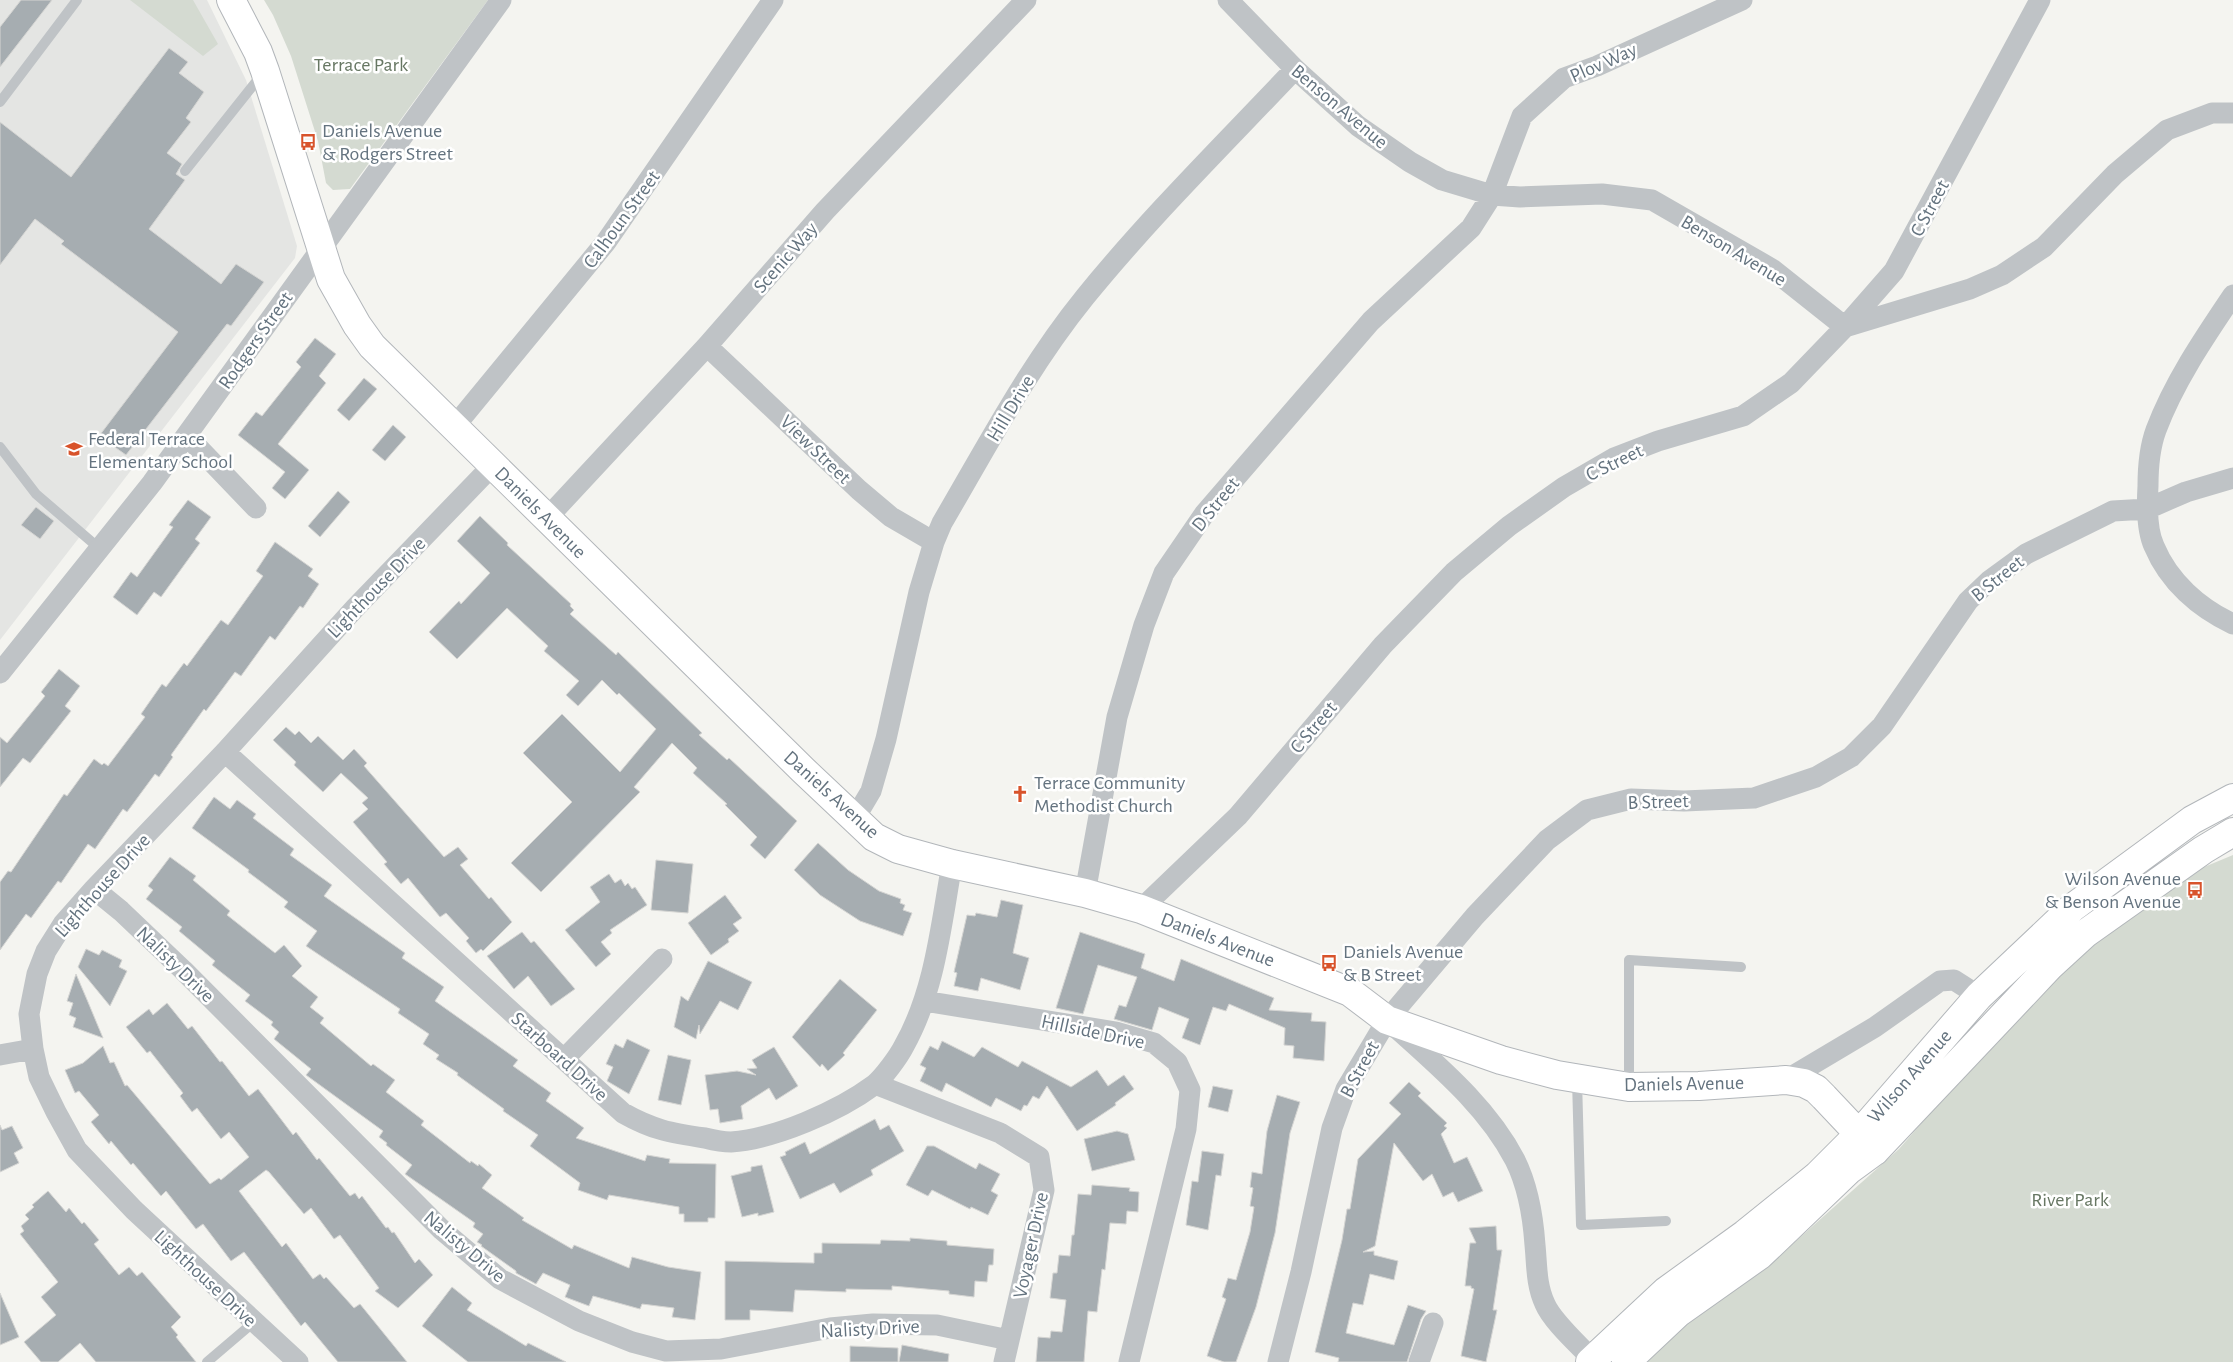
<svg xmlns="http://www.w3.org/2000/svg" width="2233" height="1362" viewBox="0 0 2233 1362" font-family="'Alegreya Sans',sans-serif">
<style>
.built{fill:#e4e5e3}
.green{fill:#d4dad1}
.building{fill:#a6adb1;stroke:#d5d5d3}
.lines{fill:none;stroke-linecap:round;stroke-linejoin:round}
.secondary-casing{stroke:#b2b6ba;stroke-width:30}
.lane{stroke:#bfc3c6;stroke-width:10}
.street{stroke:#bfc3c6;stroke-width:21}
.secondary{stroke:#fff;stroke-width:28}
.labels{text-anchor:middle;stroke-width:5;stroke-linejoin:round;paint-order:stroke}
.street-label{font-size:20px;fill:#64737f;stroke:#fff}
.park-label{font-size:20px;fill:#677763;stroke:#fff}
.poi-label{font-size:20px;fill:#64737f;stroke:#fff;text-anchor:start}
</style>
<rect width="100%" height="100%" fill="#f4f4f0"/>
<path class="built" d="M 0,0 L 207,0 L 246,80 L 297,246 L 295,258 L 0,640 Z"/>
<path class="green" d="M 130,0 L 193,0 L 218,44 L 203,56 Z
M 264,0 L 488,0 L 350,189 L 333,190 L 326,183 L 318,141 L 291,56 L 273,15 Z
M 2233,855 L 2233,1362 L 1647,1362 L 1684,1322 L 1787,1249 L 1899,1149 L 1952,1088 L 2078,956 L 2185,875 Z"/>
<path class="building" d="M 21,0 L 52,0 L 0,67 L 0,27 Z
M 169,48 L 188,62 L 179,73 L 204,92 L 186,118 L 191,122 L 167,153 L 182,164 L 176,174 L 185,180 L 149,229 L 221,284 L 236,264 L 264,282 L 231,326 L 227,324 L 126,455 L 99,436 L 178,332 L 61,244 L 64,241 L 35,219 L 0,265 L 0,122 L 71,177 Z
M 315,338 L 336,354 L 319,376 L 326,383 L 278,444 L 309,470 L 285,499 L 272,488 L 285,472 L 238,435 L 256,412 L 262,416 L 301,367 L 296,362 Z
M 364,378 L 377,389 L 349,421 L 337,410 Z
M 393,425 L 406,437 L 385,461 L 372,450 Z
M 338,491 L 350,502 L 320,537 L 308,526 Z
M 188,500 L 211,517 L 195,539 L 200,543 L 161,597 L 154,592 L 137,615 L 113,597 L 131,572 L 137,577 L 173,527 L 169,525 Z
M 36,507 L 54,521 L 40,539 L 21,525 Z
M 480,516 L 508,543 L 507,545 L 571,604 L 570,606 L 574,610 L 570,614 L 616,655 L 618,652 L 702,733 L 699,735 L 727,760 L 729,758 L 797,821 L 765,859 L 750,845 L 757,837 L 725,805 L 727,804 L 693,773 L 697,768 L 672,743 L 634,787 L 640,792 L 541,892 L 511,863 L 572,802 L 523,753 L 562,714 L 620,772 L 656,729 L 619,693 L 617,695 L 602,680 L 578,706 L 566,695 L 579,681 L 544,651 L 548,646 L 507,608 L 457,659 L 429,632 L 459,601 L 461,604 L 490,573 L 457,541 Z
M 275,542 L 313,569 L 308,576 L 319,584 L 303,608 L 300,606 L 275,640 L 270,636 L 241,676 L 235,672 L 206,711 L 204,709 L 171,755 L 173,757 L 159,777 L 155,774 L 127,812 L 123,809 L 95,849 L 88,844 L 61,883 L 58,881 L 31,918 L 26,914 L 0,950 L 0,882 L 8,871 L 11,872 L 64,794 L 67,796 L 94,759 L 102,765 L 104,763 L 108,766 L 145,717 L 141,714 L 162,684 L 166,687 L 184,663 L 187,666 L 221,620 L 228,625 L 263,576 L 256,571 Z
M 59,669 L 80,686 L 65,706 L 71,711 L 30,763 L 23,758 L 0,787 L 0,737 L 7,743 L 45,696 L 41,692 Z
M 286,727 L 295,735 L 299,731 L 311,743 L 318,736 L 343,760 L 354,749 L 367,763 L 364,766 L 444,857 L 458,847 L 468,859 L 460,865 L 489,899 L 491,897 L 512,922 L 483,951 L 481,949 L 476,953 L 466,941 L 469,938 L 446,913 L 440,917 L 408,878 L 401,884 L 384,864 L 387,862 L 353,822 L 368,809 L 362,803 L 368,798 L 341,773 L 323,792 L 294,765 L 296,762 L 273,740 Z
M 214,797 L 230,809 L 237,800 L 256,814 L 253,818 L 294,849 L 290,855 L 332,885 L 324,896 L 405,953 L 402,958 L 444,987 L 435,1001 L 518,1060 L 513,1066 L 551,1093 L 546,1101 L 584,1128 L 576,1138 L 645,1161 L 647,1155 L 670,1159 L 669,1163 L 716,1164 L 715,1218 L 708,1218 L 708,1222 L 684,1222 L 684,1214 L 679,1214 L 679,1207 L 609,1195 L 607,1200 L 578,1190 L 580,1183 L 530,1146 L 538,1135 L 503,1111 L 504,1109 L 457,1075 L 458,1073 L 436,1059 L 439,1055 L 423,1044 L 429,1034 L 398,1013 L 400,1009 L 306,946 L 317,931 L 284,907 L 288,902 L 248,872 L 249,870 L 192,828 Z
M 818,843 L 848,870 L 879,891 L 901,899 L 900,903 L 905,905 L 903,910 L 912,913 L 903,936 L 860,921 L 820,895 L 794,870 Z
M 170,857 L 196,876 L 193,880 L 230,911 L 227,915 L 275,953 L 284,945 L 302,966 L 292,976 L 318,997 L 310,1007 L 324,1018 L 320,1023 L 371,1066 L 373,1064 L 395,1080 L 386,1092 L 424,1121 L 421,1125 L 470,1163 L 471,1161 L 478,1166 L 479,1164 L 492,1175 L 482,1188 L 524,1218 L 522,1220 L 572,1249 L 574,1245 L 629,1268 L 632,1257 L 668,1267 L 701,1272 L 695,1320 L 672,1317 L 674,1308 L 642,1304 L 640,1309 L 593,1296 L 589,1306 L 565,1297 L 570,1285 L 543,1273 L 536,1284 L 516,1273 L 516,1271 L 481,1246 L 482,1245 L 477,1242 L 483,1234 L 473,1227 L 475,1223 L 405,1174 L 412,1165 L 386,1145 L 387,1143 L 379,1137 L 383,1131 L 306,1075 L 311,1069 L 274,1039 L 279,1032 L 271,1025 L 273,1022 L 245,1001 L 250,995 L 212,965 L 215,961 L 179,931 L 182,927 L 146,899 L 153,890 L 148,886 Z
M 656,860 L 693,864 L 688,913 L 651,910 Z
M 609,874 L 615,883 L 621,879 L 625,886 L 628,883 L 632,889 L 635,887 L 647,905 L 610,930 L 612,933 L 601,942 L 611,954 L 596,967 L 565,930 L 600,902 L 590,887 Z
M 725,895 L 742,918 L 733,924 L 739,931 L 728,939 L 729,942 L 711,955 L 688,923 Z
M 1001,900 L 1023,905 L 1013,953 L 1029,958 L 1020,990 L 981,978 L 978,991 L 954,986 L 957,973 L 954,972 L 967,915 L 975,916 L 976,913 L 997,917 Z
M 522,932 L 531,943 L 534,941 L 575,989 L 551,1006 L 528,976 L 514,989 L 487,956 Z
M 1080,932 L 1145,954 L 1141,968 L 1174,981 L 1181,959 L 1274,998 L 1269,1010 L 1312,1013 L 1311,1021 L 1326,1022 L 1324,1061 L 1293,1058 L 1294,1046 L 1284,1045 L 1285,1028 L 1229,1004 L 1226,1011 L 1213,1007 L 1200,1045 L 1182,1038 L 1189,1019 L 1159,1007 L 1152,1030 L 1114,1019 L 1119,1005 L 1126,1007 L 1137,977 L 1098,965 L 1083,1014 L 1056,1008 Z
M 86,949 L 99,955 L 102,950 L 122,960 L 119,967 L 127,971 L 110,1006 L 78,967 Z
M 708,961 L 752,982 L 738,1010 L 720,1001 L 700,1034 L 699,1025 L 696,1039 L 674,1027 L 681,996 L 688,1001 Z
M 76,974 L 88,1002 L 103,1038 L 73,1027 L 76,1018 L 69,1015 L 73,1003 L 67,1001 Z
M 840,979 L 877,1010 L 843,1053 L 845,1055 L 828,1071 L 822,1064 L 820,1067 L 792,1037 Z
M 167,1003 L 188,1029 L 192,1026 L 220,1062 L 222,1061 L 249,1096 L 258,1089 L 293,1135 L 296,1132 L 317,1160 L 319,1158 L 350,1196 L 355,1193 L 359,1199 L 362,1196 L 386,1228 L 388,1227 L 392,1233 L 394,1232 L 415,1263 L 419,1259 L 433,1275 L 398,1308 L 375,1291 L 379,1288 L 340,1235 L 334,1239 L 311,1208 L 304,1214 L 269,1172 L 266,1170 L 239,1191 L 282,1247 L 286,1243 L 313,1279 L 320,1274 L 324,1279 L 326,1277 L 354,1308 L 360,1304 L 407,1362 L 338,1362 L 305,1322 L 301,1326 L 244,1252 L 231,1261 L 203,1224 L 196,1229 L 166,1191 L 161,1196 L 133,1163 L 131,1165 L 111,1141 L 109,1144 L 91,1122 L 99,1115 L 79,1091 L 75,1093 L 65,1070 L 83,1063 L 103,1046 L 110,1063 L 114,1062 L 125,1086 L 127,1085 L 210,1184 L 219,1178 L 221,1180 L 249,1157 L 229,1132 L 221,1139 L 197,1108 L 192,1112 L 180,1096 L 183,1093 L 150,1051 L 147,1053 L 126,1027 L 149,1009 L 153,1015 Z
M 627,1039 L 650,1050 L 629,1094 L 607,1081 L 613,1067 L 606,1064 L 615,1044 L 623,1048 Z
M 942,1041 L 974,1057 L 982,1047 L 1018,1067 L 1022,1061 L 1071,1087 L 1097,1070 L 1108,1086 L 1124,1075 L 1134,1089 L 1115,1103 L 1116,1105 L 1077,1131 L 1047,1086 L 1039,1099 L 1033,1096 L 1027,1106 L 1024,1105 L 1021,1111 L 996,1098 L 991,1107 L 946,1083 L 942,1092 L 920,1081 L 926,1068 L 920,1065 L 930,1046 L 938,1050 Z
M 774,1047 L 798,1086 L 776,1100 L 769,1088 L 741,1106 L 743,1119 L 720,1123 L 718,1109 L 710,1110 L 705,1075 L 737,1071 L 756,1075 L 747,1069 L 757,1068 L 752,1060 Z
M 668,1055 L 691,1060 L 681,1105 L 658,1100 Z
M 1409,1082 L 1421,1093 L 1418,1096 L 1447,1123 L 1444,1126 L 1447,1128 L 1441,1134 L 1454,1163 L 1467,1157 L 1483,1191 L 1458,1202 L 1453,1192 L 1443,1197 L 1432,1174 L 1423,1181 L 1394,1143 L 1375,1246 L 1363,1252 L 1374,1251 L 1374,1255 L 1398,1261 L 1394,1280 L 1370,1274 L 1363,1305 L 1353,1303 L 1346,1333 L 1394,1345 L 1408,1305 L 1426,1311 L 1421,1319 L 1407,1362 L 1338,1362 L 1339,1358 L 1315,1352 L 1342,1240 L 1347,1209 L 1350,1209 L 1358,1159 L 1401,1114 L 1389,1103 Z
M 1213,1086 L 1233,1090 L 1228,1112 L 1208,1107 Z
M 1277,1095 L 1300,1102 L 1290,1133 L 1275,1233 L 1256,1307 L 1236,1362 L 1224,1362 L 1207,1356 L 1226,1299 L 1222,1297 L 1228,1278 L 1236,1280 L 1250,1232 L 1254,1207 L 1250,1206 L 1253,1188 L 1250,1187 L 1252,1172 L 1262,1174 L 1267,1131 Z
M 875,1119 L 880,1130 L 889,1125 L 904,1151 L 871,1170 L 873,1175 L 840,1193 L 834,1183 L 800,1199 L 780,1157 L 786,1155 L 785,1152 L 805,1142 L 810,1154 Z
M 0,1125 L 2,1130 L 12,1126 L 23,1148 L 14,1153 L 19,1163 L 0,1172 Z
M 1117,1131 L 1128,1134 L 1135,1160 L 1092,1171 L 1084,1139 Z
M 927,1146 L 934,1146 L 976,1169 L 979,1163 L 1000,1174 L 991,1191 L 998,1195 L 988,1215 L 971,1207 L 970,1209 L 932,1190 L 928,1196 L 906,1185 Z
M 1202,1151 L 1224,1154 L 1221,1176 L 1216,1175 L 1208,1230 L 1186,1225 L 1192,1181 L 1198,1182 Z
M 762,1165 L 774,1212 L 758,1216 L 758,1213 L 742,1217 L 731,1176 L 751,1171 L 751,1167 Z
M 1092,1185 L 1130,1188 L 1129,1191 L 1139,1192 L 1138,1212 L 1127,1211 L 1126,1224 L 1110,1223 L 1105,1270 L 1102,1269 L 1097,1312 L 1088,1311 L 1084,1362 L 1036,1362 L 1038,1337 L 1050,1338 L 1051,1331 L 1062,1332 L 1066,1300 L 1050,1298 L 1053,1273 L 1057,1273 L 1059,1255 L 1070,1256 L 1072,1235 L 1074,1235 L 1078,1194 L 1091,1195 Z
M 48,1191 L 66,1212 L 69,1208 L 82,1224 L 84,1222 L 99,1240 L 94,1244 L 119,1275 L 129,1267 L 137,1276 L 142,1272 L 181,1317 L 171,1327 L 178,1335 L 176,1337 L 196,1362 L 96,1362 L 80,1343 L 58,1362 L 41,1362 L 24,1342 L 56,1315 L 41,1297 L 58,1282 L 20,1234 L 24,1231 L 21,1226 L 29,1219 L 25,1215 L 34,1207 L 32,1205 Z
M 1496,1226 L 1497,1250 L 1502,1250 L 1493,1310 L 1497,1310 L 1486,1362 L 1461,1356 L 1474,1289 L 1471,1288 L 1471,1286 L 1465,1286 L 1470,1243 L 1476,1243 L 1469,1228 Z
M 910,1238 L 947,1241 L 947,1245 L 994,1249 L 993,1265 L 989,1265 L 987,1282 L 975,1281 L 974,1297 L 949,1294 L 949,1291 L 892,1286 L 892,1290 L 846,1289 L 846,1292 L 795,1290 L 793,1312 L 750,1310 L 750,1320 L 725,1320 L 725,1261 L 814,1263 L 814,1253 L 822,1253 L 822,1243 L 880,1244 L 881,1240 L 910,1241 Z
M 452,1287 L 472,1303 L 467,1310 L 526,1346 L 528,1343 L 566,1362 L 468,1362 L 422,1326 Z
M 0,1293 L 19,1337 L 0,1345 Z
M 902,1345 L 949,1354 L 948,1362 L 899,1362 Z
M 850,1346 L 898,1348 L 898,1362 L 850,1362 Z"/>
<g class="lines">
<g class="secondary-casing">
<path id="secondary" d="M 231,0 L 258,52 L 265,71 L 331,279 L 357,325 L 372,346 L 803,770 L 874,837 L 898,849 L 952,864 L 1085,893 L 1141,909 L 1350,992 L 1387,1020 L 1501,1060 L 1557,1075 L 1629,1087 L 1699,1086 L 1786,1080 L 1804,1083 L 1816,1089 L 1824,1097 L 1875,1151
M 1590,1362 L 1666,1291 L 1745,1234 L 1817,1176 L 1859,1134 L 1979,996 L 2072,908 L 2192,820 L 2233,798
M 1626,1362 L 1678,1313 L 1760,1255 L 1849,1170 L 1875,1151 L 2050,966 L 2086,933 L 2203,850 L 2233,832"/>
</g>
<path class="lane" d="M 0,102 L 77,0
M 185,171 L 263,73
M 0,447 L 36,494 L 100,549
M 1577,1080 L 1581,1225 L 1666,1221
M 1629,1086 L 1629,960 L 1741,967
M 207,1362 L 254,1322"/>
<path class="street" d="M 1228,0 L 1295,69 L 1358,126 L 1410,162 L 1442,180 L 1492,195 L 1520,197 L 1602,194 L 1652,200 L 1772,269 L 1845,327
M 2233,295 C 2204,338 2174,382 2156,430 C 2149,449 2148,467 2148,486 C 2147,503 2147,531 2154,546 C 2169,582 2199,608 2233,624
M 1845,327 L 1970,289 L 2002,275 L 2044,247 L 2115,174 L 2167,130 L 2212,113 L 2233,113
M 707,346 L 859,490 L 891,517 L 934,542
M 454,427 L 606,242 L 773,0
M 187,436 L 256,508
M 547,518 L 707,346 L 825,211 L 1026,0
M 0,673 L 152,483 L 501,0
M 225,752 L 623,1113 C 653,1130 671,1133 705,1138 C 713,1140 723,1142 731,1142 C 775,1139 839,1111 874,1085 C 883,1078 899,1056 904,1046 C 935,991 941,925 952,864
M 855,818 L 871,791 L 886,739 L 919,592 L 934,542 L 942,523 C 987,446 1029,366 1085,297 C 1150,217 1224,144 1295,69
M 94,889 L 121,911 L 183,970 L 442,1230 L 500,1279 L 579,1321 L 632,1342 L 666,1351 L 721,1349 L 830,1328 L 873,1324 L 937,1325 L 1009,1340
M 1085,893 L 1117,717 L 1144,625 L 1164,573 L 1205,513 L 1371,321 L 1471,228 L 1492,195 L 1522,116 L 1564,78 L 1597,66 L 1742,0
M 1141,909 L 1238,816 L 1383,645 L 1454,572 L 1509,526 L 1564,487 L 1614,458 L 1658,441 L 1743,416 L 1791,383 L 1845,327 L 1894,271 L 2040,0
M 924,1001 L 1116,1032 L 1154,1043 L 1177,1062 L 1190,1090 L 1186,1129 L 1129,1362
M 1393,1025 C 1437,1065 1487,1106 1515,1160 C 1528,1186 1533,1216 1535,1245 C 1537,1265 1536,1285 1545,1304 C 1552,1321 1579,1345 1592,1359
M 0,1055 L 33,1049
M 564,1059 L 662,959
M 1786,1080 L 1875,1027 L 1940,981 L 1954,980 L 1979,996
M 875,1084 L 1000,1133 L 1039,1157 L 1044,1190 L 1004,1362
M 298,1362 L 134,1210 L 77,1150 L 56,1112 L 39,1077 L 33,1049 L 29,1014 L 37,974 L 46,951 L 63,924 L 94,889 L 225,752 L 355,608 L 493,465
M 1278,1362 L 1301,1272 L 1332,1128 L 1346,1089 L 1387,1020 L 1475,916 L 1547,840 L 1587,810 L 1631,799 L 1684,801 L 1754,798 L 1816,777 L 1851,757 L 1882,726 L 1968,601 L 1989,581 L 2026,554 L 2113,511 L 2147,509 L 2186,492 L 2233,478
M 1419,1362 L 1433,1323"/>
<use href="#secondary" class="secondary"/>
</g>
<defs>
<g id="bus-bare" transform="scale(1.35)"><path d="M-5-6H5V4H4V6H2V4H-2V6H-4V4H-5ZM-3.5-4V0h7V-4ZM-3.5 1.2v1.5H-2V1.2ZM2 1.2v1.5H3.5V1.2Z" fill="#d8532b" stroke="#fff" stroke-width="2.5" paint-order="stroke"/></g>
<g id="school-bare" transform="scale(1.35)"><path d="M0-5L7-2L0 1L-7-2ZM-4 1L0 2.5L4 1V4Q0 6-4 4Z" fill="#d8532b" stroke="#fff" stroke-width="2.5" paint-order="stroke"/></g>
<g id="church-bare" transform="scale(1.35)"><path d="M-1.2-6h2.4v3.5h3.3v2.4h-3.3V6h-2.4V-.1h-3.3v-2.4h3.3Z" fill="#d8532b" stroke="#fff" stroke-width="2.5" paint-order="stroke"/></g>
</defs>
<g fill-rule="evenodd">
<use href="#bus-bare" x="308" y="142"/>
<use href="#school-bare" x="74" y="449"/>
<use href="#church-bare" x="1020" y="794"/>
<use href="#bus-bare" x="2195" y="890"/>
<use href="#bus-bare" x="1329" y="963"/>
</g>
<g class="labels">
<g class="street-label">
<text transform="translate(1603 62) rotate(-24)" y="7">Plov Way</text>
<text transform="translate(1340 106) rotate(40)" y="7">Benson Avenue</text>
<text transform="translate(1929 208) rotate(-62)" y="7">C Street</text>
<text transform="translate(621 219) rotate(-54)" y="7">Calhoun Street</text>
<text transform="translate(1734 250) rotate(31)" y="7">Benson Avenue</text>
<text transform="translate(785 257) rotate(-49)" y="7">Scenic Way</text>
<text transform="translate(255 340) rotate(-55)" y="7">Rodgers Street</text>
<text transform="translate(1010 408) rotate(-59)" y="7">Hill Drive</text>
<text transform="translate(816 449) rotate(44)" y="7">View Street</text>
<text transform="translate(1614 462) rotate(-26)" y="7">C Street</text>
<text transform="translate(1215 504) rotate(-51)" y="7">D Street</text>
<text transform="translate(541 512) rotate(45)" y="7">Daniels Avenue</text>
<text transform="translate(1997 578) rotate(-39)" y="7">B Street</text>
<text transform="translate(376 587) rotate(-46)" y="7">Lighthouse Drive</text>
<text transform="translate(1313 727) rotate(-50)" y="7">C Street</text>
<text transform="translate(832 794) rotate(42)" y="7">Daniels Avenue</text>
<text transform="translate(1658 801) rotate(-2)" y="7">B Street</text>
<text transform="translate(102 885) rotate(-48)" y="7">Lighthouse Drive</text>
<text transform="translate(1218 939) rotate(21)" y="7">Daniels Avenue</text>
<text transform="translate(176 964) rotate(44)" y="7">Nalisty Drive</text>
<text transform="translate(1093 1031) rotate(12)" y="7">Hillside Drive</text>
<text transform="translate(560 1056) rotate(42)" y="7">Starboard Drive</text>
<text transform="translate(1359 1069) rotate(-62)" y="7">B Street</text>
<text transform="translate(1909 1076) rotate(-49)" y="7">Wilson Avenue</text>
<text transform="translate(1684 1083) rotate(-1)" y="7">Daniels Avenue</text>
<text transform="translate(1030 1245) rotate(-78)" y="7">Voyager Drive</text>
<text transform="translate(465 1246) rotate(40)" y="7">Nalisty Drive</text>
<text transform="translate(206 1278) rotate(43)" y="7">Lighthouse Drive</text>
<text transform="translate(870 1328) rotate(-3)" y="7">Nalisty Drive</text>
</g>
<g class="park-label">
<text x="361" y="71">Terrace Park</text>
<text x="2070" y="1206">River Park</text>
</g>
<g class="poi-label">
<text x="322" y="137">Daniels Avenue<tspan x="322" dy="23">&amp; Rodgers Street</tspan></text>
<text x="88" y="445">Federal Terrace<tspan x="88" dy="23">Elementary School</tspan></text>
<text x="1034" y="789">Terrace Community<tspan x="1034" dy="23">Methodist Church</tspan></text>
<text x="2181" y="885" text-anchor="end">Wilson Avenue<tspan x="2181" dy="23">&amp; Benson Avenue</tspan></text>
<text x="1343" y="958">Daniels Avenue<tspan x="1343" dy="23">&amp; B Street</tspan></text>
</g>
</g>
</svg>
